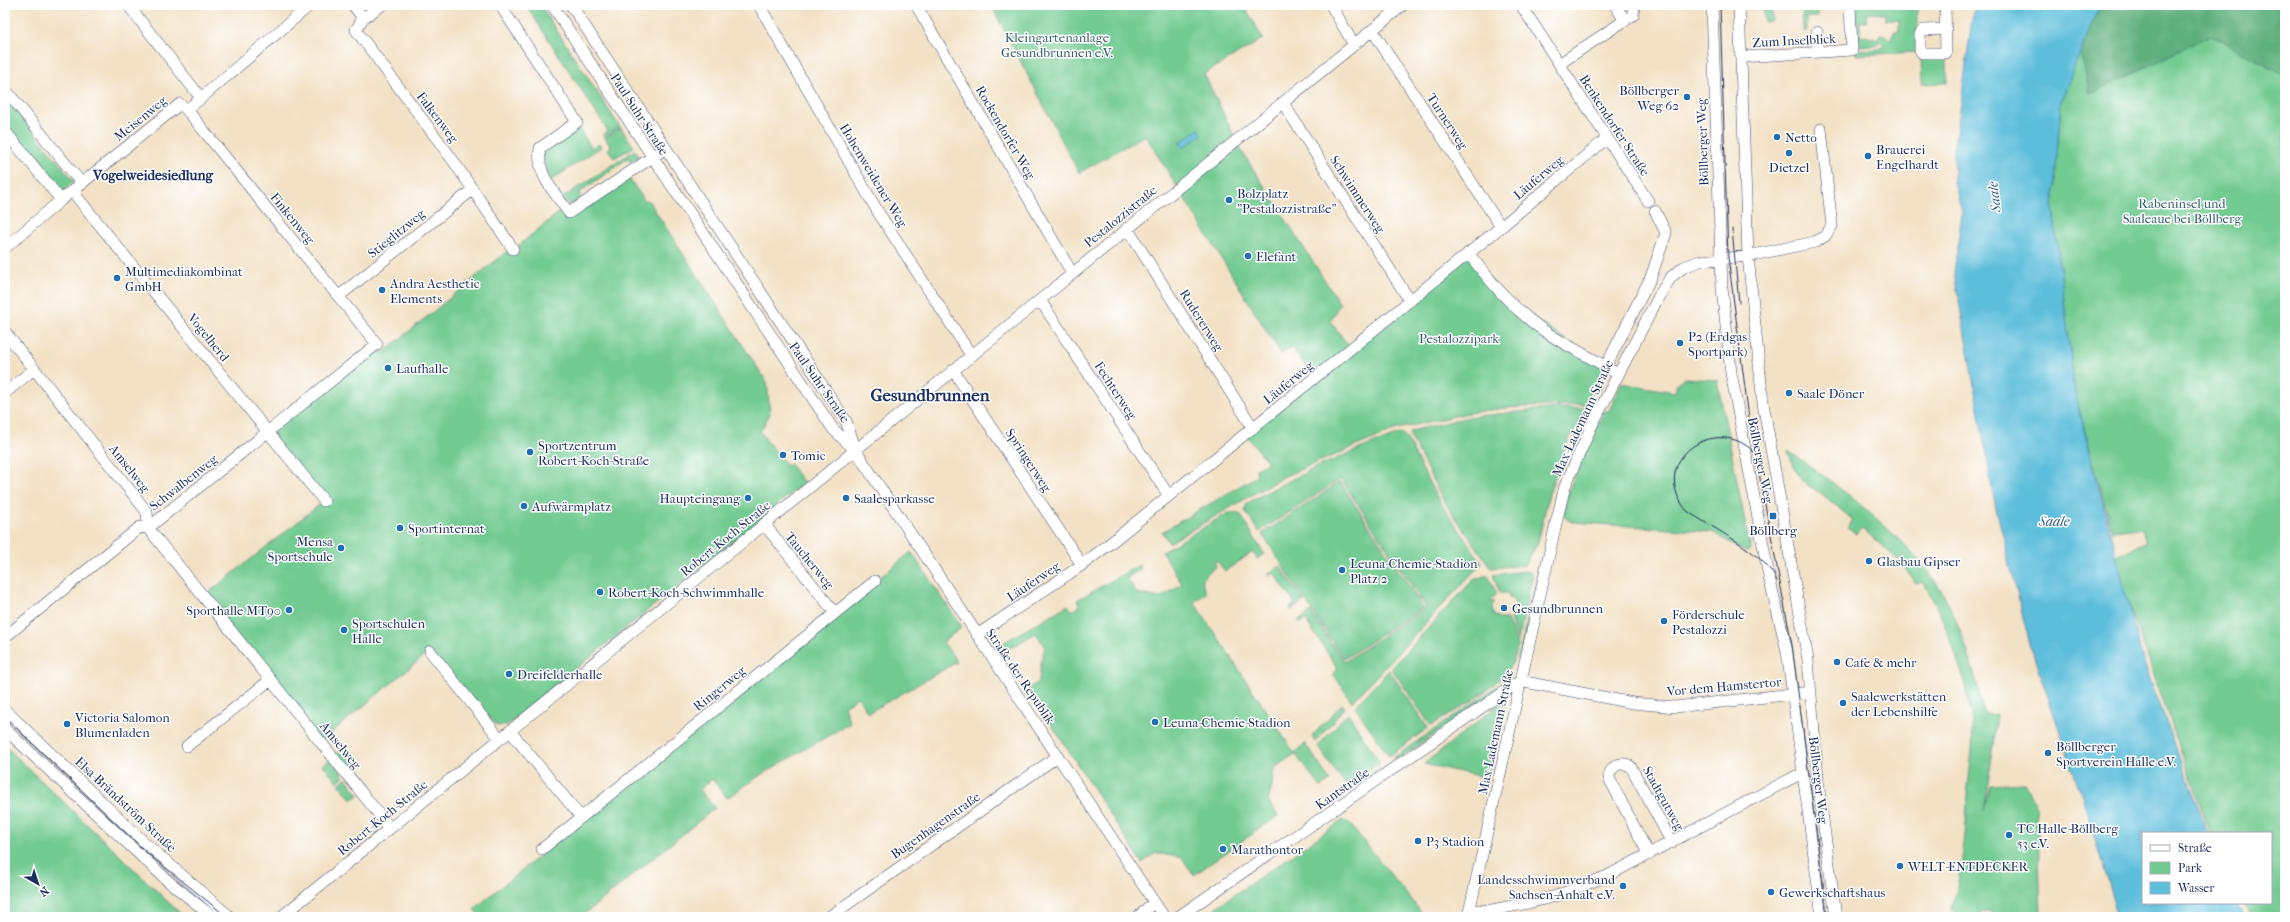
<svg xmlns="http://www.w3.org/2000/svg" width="2290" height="922" viewBox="0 0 2290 922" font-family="'IM FELL French Canon',serif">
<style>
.green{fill:#72cb91;stroke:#467d78}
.forest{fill:#5daf7b;stroke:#3c6f6c}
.water{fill:#5dbedb;stroke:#3c769c}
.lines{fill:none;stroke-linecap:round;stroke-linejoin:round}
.minor-casing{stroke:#3b4a6d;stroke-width:12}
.minor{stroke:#fff;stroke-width:11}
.tram{stroke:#1b2f5e;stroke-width:1}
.poi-dot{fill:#1f6fb2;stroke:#fff;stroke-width:1.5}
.labels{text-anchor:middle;stroke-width:3;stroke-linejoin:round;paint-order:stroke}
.park-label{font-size:13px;fill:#355e6d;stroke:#fff}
.street-label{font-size:13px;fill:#1b2f5e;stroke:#fff}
.poi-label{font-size:13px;fill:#1b2f5e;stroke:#fff;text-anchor:start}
.neighbourhood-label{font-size:14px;font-weight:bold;fill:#1b2f5e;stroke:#fff}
.water-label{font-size:14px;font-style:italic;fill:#32618a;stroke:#fff}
.district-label{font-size:17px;font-weight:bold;fill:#1b2f5e;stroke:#fff}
</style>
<rect width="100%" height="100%" fill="#fff"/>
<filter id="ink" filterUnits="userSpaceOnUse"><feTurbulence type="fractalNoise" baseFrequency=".025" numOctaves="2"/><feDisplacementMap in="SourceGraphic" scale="8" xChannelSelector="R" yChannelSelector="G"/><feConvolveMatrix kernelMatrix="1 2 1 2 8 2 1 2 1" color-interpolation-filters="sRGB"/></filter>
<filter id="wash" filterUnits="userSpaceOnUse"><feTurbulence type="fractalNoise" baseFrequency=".012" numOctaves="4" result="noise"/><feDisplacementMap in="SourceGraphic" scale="16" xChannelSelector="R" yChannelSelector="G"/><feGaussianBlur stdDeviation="0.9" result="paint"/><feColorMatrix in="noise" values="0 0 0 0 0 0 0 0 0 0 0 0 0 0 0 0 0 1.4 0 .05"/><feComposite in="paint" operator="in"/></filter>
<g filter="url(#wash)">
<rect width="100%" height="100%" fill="#f3e1c5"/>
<path class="green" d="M 526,5 L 540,5 L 620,127 L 604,137 L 603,135 L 608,131 Z
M 991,5 L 1244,5 L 1263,39 L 1204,74 L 1241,150 L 1340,304 L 1330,321 L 1351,349 L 1468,253 L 1513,305 L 1606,366 L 1599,391 L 1590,390 L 1587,404 L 1505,408 L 1468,413 L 1397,429 L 1285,476 L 1169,543 L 1162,532 L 1257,476 L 1256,469 L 1268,462 L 1245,434 L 1315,378 L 1291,347 L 1281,354 L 1145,135 L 1079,173 Z
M 1763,5 L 1772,5 L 1772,21 L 1764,22 Z
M 1802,5 L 1818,5 L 1818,17 L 1807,17 L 1807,31 L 1803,31 Z
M 1857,5 L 1917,5 L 1917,52 L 1856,55 L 1856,50 L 1880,49 L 1885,45 L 1881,42 L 1877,45 L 1859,46 L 1858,23 L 1860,23 L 1861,35 L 1877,40 L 1881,34 L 1891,39 L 1894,31 L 1899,31 L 1899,20 L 1886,20 L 1885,14 L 1867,13 L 1866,22 L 1851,21 L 1850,8 L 1857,7 Z
M 2285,5 L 2285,917 L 2251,917 L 2244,903 L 2271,903 L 2271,833 L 2210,833 L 2112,557 L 2146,543 L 2142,528 L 2112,531 L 2075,393 L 2053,209 L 2061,101 L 2080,51 L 2089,88 L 2108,43 Z
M 1947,55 L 1947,83 L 1922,84 L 1921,57 Z
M 5,97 L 74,181 L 64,191 L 58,192 L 5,126 Z
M 573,128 L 579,129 L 592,148 L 599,144 L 601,147 L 550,181 L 541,150 Z
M 621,128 L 634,147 L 614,158 L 608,149 L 611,147 L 605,138 Z
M 635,150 L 638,155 L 637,158 L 631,162 L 628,158 L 580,192 L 579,201 L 569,204 L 562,198 Z
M 626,174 L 645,201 L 648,200 L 767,382 L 770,414 L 760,432 L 787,466 L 790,464 L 804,483 L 507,725 L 497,726 L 430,651 L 320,742 L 203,597 L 324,501 L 268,432 L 377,344 L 384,352 L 506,252 L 513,250 L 562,210 Z
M 1684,378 L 1717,380 L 1751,551 L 1745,552 L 1712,532 L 1572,522 C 1568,520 1564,518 1564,513 C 1562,497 1596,430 1604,411 L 1609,411 L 1621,383 L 1675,392 L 1677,384 Z
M 1556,408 L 1585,408 L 1585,411 L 1564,450 L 1549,494 L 1538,542 L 1525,565 L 1491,568 L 1443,500 L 1410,436 L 1411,431 L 1469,417 Z
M 1402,433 L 1407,439 L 1436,496 L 1482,563 L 1352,702 L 1333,673 L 1338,669 L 1305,619 L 1300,623 L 1298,621 L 1311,612 L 1344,662 L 1426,607 L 1341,479 L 1259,532 L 1245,511 L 1247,503 C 1297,475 1348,452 1402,433 Z
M 1788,451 C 1835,482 1912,542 1941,590 C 1963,628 1974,671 1984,713 L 1997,714 L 1994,746 L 1983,811 L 1990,785 L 2025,783 L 2037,809 L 2041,911 L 2036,917 L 1992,917 L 1991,912 L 1978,913 L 1979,917 L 1959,917 L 1952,909 C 1959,880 1964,852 1966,822 C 1967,813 1966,804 1967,795 C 1969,775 1974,744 1972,725 C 1968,683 1946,618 1923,582 L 1916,584 L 1901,563 L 1862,528 L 1856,534 L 1847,528 L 1853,520 L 1827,498 L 1802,481 L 1793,465 Z
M 1340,482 L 1423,607 L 1344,659 L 1262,534 Z
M 1228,513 L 1236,513 L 1241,515 L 1264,554 L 1257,559 L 1253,552 L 1225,571 L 1217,561 L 1213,563 L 1217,566 C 1205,574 1198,579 1206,593 L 1194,602 L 1295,754 L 1305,743 L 1330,781 L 1321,787 L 1295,754 L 1274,768 L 1272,786 L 1268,801 L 1278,816 L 1194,875 L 1182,858 L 1156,853 L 1142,863 L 1028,689 L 1039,681 L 1041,661 L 1045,647 L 1036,633 L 1005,651 L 1002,652 L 998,646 L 1068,605 L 1072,611 L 1080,606 L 1077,600 L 1139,565 L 1141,569 L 1127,578 L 1136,593 L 1160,598 L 1182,584 L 1162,552 Z
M 911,552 L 962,627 L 943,642 L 957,662 L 868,713 L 858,697 L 844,706 L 850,723 L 759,776 L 727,798 L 712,779 L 700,790 L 715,808 L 581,917 L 480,917 L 474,909 Z
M 1280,566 L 1304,601 L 1291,610 L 1290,608 L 1295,604 L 1274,573 L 1269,576 L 1268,574 Z
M 1523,571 L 1531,572 L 1533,574 L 1518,641 L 1510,618 L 1515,610 L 1514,601 L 1509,597 L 1509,593 L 1500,593 L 1493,575 Z
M 1488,575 L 1497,594 L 1490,601 L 1494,602 L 1492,606 L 1493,615 L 1501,619 L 1507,619 C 1510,627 1517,639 1517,648 C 1514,682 1457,709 1431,726 L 1391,668 L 1473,580 Z
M 1538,575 L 1541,575 L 1521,661 L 1518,660 Z
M 1389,670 L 1428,728 L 1389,756 L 1355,707 Z
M 1505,681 L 1509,682 L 1502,688 L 1400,758 L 1393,758 Z
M 1507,698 L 1488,778 L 1424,764 Z
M 1342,704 L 1345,708 L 1315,742 L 1312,736 Z
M 1348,713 L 1380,763 L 1345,785 L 1318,746 Z
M 5,746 L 184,917 L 5,917 Z
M 343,749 L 357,766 L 349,771 L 336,755 Z
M 330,759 L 344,776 L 337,782 L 323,765 Z
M 1380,767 C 1377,777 1360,787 1350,787 Z
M 358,768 L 372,785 L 365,790 L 351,773 Z
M 346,778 L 359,795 L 352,800 L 339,784 Z
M 1343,820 L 1350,824 L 1425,917 L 1202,917 Z"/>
<path class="forest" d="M 2097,5 L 2285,5 L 2285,76 L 2211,35 L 2090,94 L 2080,51 Z"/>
<path class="water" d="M 1977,5 L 2099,5 L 2061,101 L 2053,209 L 2075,393 L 2142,657 L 2208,833 L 2143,833 L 2143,903 L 2236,903 L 2244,917 L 2118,917 L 2084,802 L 2030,645 L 1995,504 L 1954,273 L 1962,212 L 1954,182 L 1954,146 L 1961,104 L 1972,18 Z
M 1199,129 L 1202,134 L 1183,148 L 1179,143 Z"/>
</g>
<g filter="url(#ink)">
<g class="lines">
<g class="minor-casing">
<path id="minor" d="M 128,5 L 201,98
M 353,5 L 363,18
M 382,5 L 363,18 L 356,30 L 452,159 L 513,249
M 500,5 L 577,122 L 540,148 C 536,175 554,191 569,213 L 666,148
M 552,5 L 833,429 L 856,451 L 1164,917
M 571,5 L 846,421 L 855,448
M 759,5 L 878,212 L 971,355
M 916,5 L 1072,273
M 1331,5 L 1354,45
M 1521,5 L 1648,201
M 1615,5 L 1625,21
M 1712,5 L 1722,288 L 1731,373 L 1769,577 L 1787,651 L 1822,917
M 1739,5 L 1748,256 L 1763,403 L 1808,660 L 1819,790 L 1836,917
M 1945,5 L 1946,53 L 1922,53 L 1920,50 L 1920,34 L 1923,30 L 1946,29
M 1372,30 L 1501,227
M 1817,32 L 1817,52
M 1741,57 L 1852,50 L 1850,5
M 1559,64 L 1633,15 L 1634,5
M 5,89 L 82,184
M 1283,103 L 1410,301
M 187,110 L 310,5
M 5,131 L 61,200
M 72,191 L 324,501
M 1127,228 L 1253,428
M 5,248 L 61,200 L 180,104 L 187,110 L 377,344 L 148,528 L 140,527 L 5,637
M 1468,253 C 1491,282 1513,309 1543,330 C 1567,347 1594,358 1617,374
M 339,296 L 471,191
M 1040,300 L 1169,496
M 5,332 L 147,512 L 148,528 L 390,828
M 1606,366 L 1651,277 L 1666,233 L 1655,211
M 953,370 L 1082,565
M 5,393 L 34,369
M 764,524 L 835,613
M 977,635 L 1082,565 L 1108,545 L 1501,227 L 1606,139
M 430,651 L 500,739
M 5,710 L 146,844 L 230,917
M 5,729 L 168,881 L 213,917
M 510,731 L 581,817
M 187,746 L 270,680
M 542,849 L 875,581
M 1649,855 L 1609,778 C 1609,767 1622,759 1631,767 L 1672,843
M 1469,911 L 1492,910 L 1528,903 L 1556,896 L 1607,876 L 1796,776 L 1804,775
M 281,917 L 1403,5
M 829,917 L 1058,756
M 1138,917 L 1154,902
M 1178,917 L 1520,681 L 1633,703 L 1675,707 L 1811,692
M 1468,917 L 1557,519 L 1565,486 L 1591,427 L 1659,296 L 1671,277 L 1684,267 L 1700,261 L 1748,256 L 1815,242 L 1825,236 L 1832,226 L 1821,129"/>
</g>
<use href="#minor" class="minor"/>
<path class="tram" d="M 1720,5 L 1728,257 L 1750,426 L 1792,645 L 1827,917
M 1732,229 L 1739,303
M 1756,454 C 1718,411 1645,460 1687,511 C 1713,529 1765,552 1777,581
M 5,717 L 144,850 L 227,917"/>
</g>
</g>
<g class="poi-dot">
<circle cx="1687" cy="97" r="4"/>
<circle cx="1777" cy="137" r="4"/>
<circle cx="1789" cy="153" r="4"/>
<circle cx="1868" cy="156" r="4"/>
<circle cx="1229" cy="200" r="4"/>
<circle cx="1248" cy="256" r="4"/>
<circle cx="117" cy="278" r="4"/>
<circle cx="382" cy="290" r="4"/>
<circle cx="1680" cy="343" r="4"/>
<circle cx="388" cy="368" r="4"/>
<circle cx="1789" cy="393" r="4"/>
<circle cx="530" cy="452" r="4"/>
<circle cx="783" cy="455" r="4"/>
<circle cx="748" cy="498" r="4"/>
<circle cx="846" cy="498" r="4"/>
<circle cx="524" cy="506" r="4"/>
<rect x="1769" y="512" width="8" height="8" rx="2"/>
<circle cx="400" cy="528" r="4"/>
<circle cx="341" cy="548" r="4"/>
<circle cx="1869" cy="561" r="4"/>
<circle cx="1342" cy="570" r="4"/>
<circle cx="600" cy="592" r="4"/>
<circle cx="1504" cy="608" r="4"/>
<circle cx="289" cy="610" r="4"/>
<circle cx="1664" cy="621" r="4"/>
<circle cx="344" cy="630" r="4"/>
<circle cx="1837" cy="662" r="4"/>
<circle cx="509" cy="674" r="4"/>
<circle cx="1843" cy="703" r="4"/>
<circle cx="1155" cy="722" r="4"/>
<circle cx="67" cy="724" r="4"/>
<circle cx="2048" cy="753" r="4"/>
<circle cx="2009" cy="835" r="4"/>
<circle cx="1418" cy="841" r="4"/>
<circle cx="1223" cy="849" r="4"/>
<circle cx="1900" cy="866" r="4"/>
<circle cx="1623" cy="886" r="4"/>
<circle cx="1771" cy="892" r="4"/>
</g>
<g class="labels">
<g class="park-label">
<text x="1057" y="42">Kleingartenanlage<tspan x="1057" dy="15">Gesundbrunnen e.V.</tspan></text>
<text x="2182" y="208">Rabeninsel und<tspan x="2182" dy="15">Saaleaue bei Böllberg</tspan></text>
<text x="1459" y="343">Pestalozzipark</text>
</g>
<g class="street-label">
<text transform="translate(1794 40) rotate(-3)" y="5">Zum Inselblick</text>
<text transform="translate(640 114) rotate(57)" y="5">Paul-Suhr-Straße</text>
<text transform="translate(438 117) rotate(53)" y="5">Falkenweg</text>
<text transform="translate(140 118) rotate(-39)" y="5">Meisenweg</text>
<text transform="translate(1448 121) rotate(57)" y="5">Turnerweg</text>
<text transform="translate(1615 125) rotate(57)" y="5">Benkendorfer Straße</text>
<text transform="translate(1006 132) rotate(60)" y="5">Rockendorfer Weg</text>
<text transform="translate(1702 142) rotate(-92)" y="5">Böllberger Weg</text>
<text transform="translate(874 175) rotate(59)" y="5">Hohenweidener Weg</text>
<text transform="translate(1538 177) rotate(-40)" y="5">Läuferweg</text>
<text transform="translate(1358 194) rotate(57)" y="5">Schwimmerweg</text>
<text transform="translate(1120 216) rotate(-39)" y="5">Pestalozzistraße</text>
<text transform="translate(293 218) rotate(51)" y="5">Finkenweg</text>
<text transform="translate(396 233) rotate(-39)" y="5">Stieglitzweg</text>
<text transform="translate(1202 320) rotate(58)" y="5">Rudererweg</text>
<text transform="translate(209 337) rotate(51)" y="5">Vogelherd</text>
<text transform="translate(820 382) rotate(55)" y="5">Paul-Suhr-Straße</text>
<text transform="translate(1288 382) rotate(-39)" y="5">Läuferweg</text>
<text transform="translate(1116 390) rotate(57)" y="5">Fechterweg</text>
<text transform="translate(1582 418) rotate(-65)" y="5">Max-Lademann-Straße</text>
<text transform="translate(1029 460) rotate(57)" y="5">Springerweg</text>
<text transform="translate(1761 460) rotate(79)" y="5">Böllberger Weg</text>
<text transform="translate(130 468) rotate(52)" y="5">Amselweg</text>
<text transform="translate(183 482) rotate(-38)" y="5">Schwalbenweg</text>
<text transform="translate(725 538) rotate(-39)" y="5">Robert-Koch-Straße</text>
<text transform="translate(810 560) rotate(51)" y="5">Taucherweg</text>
<text transform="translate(1033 581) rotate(-34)" y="5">Läuferweg</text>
<text transform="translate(1021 676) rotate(56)" y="5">Straße der Republik</text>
<text transform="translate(1724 686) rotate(-5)" y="5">Vor dem Hamstertor</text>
<text transform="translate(719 688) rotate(-39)" y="5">Ringerweg</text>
<text transform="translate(1495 732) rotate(-78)" y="5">Max-Lademann-Straße</text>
<text transform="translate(341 745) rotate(51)" y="5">Amselweg</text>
<text transform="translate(1819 780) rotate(83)" y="5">Böllberger Weg</text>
<text transform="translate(1342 788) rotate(-35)" y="5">Kantstraße</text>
<text transform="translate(1664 798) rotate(61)" y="5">Stadtgutweg</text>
<text transform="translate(126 804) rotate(43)" y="5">Elsa-Brändström-Straße</text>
<text transform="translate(382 817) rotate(-39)" y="5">Robert-Koch-Straße</text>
<text transform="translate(935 825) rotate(-35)" y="5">Bugenhagenstraße</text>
</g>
<g class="poi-label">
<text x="1679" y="95" text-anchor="end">Böllberger<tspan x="1679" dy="15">Weg 62</tspan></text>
<text x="1785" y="142">Netto</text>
<text x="1876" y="154">Brauerei<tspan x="1876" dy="15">Engelhardt</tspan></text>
<text x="1789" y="172" text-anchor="middle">Dietzel</text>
<text x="1237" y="198">Bolzplatz<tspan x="1237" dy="15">"Pestalozzistraße"</tspan></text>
<text x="1256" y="261">Elefant</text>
<text x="125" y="276">Multimediakombinat<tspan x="125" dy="15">GmbH</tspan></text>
<text x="390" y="288">Andra Aesthetic<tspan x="390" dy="15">Elements</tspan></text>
<text x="1688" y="341">P2 (Erdgas<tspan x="1688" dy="15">Sportpark)</tspan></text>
<text x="396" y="373">Laufhalle</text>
<text x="1797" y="398">Saale Döner</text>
<text x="538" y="450">Sportzentrum<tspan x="538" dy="15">Robert-Koch-Straße</tspan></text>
<text x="791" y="460">Tomic</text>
<text x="740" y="503" text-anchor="end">Haupteingang</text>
<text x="854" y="503">Saalesparkasse</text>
<text x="532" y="511">Aufwärmplatz</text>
<text x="408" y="533">Sportinternat</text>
<text x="1773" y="535" text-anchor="middle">Böllberg</text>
<text x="333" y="546" text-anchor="end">Mensa<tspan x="333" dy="15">Sportschule</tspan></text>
<text x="1877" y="566">Glasbau Gipser</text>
<text x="1350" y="568">Leuna-Chemie-Stadion<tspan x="1350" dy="15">Platz 2</tspan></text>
<text x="608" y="597">Robert-Koch-Schwimmhalle</text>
<text x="1512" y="613">Gesundbrunnen</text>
<text x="281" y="615" text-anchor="end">Sporthalle MT90</text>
<text x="1672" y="619">Förderschule<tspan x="1672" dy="15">Pestalozzi</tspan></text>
<text x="352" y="628">Sportschulen<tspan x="352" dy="15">Halle</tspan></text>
<text x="1845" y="667">Cafe &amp; mehr</text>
<text x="517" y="679">Dreifelderhalle</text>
<text x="1851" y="701">Saalewerkstätten<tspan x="1851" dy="15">der Lebenshilfe</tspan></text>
<text x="75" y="722">Victoria Salomon<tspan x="75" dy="15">Blumenladen</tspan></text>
<text x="1163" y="727">Leuna-Chemie-Stadion</text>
<text x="2056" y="751">Böllberger<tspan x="2056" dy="15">Sportverein Halle e.V.</tspan></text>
<text x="2017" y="833">TC Halle-Böllberg<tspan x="2017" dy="15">53 e.V.</tspan></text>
<text x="1426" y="846">P3 Stadion</text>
<text x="1231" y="854">Marathontor</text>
<text x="1908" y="871">WELT-ENTDECKER</text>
<text x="1615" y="884" text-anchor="end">Landesschwimmverband<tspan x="1615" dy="15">Sachsen-Anhalt e.V.</tspan></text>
<text x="1779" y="897">Gewerkschaftshaus</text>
</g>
<g class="neighbourhood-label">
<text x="153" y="180">Vogelweidesiedlung</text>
</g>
<g class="water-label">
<text transform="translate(1994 197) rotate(-97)" y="5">Saale</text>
<text x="2054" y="526">Saale</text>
</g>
<g class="district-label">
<text x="930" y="401">Gesundbrunnen</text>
</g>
</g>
<rect width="2290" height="922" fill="none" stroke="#fff" stroke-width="20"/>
<rect x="2142" y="832" width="130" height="72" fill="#ffffff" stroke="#a4acbf"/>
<rect x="2150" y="845" width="20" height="6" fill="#ffffff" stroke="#a4acbf"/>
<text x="2178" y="852" font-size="12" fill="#1b2f5e">Straße</text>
<rect x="2150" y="862" width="20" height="12" fill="#72cb91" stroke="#a4acbf"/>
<text x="2178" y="872" font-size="12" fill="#1b2f5e">Park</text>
<rect x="2150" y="882" width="20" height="12" fill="#5dbedb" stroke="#a4acbf"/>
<text x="2178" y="892" font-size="12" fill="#1b2f5e">Wasser</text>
<g transform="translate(38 884) rotate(141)" stroke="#ffffff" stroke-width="3" paint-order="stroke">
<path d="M0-3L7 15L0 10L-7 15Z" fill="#1b2f5e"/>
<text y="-6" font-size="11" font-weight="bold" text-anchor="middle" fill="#1b2f5e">N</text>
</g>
</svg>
